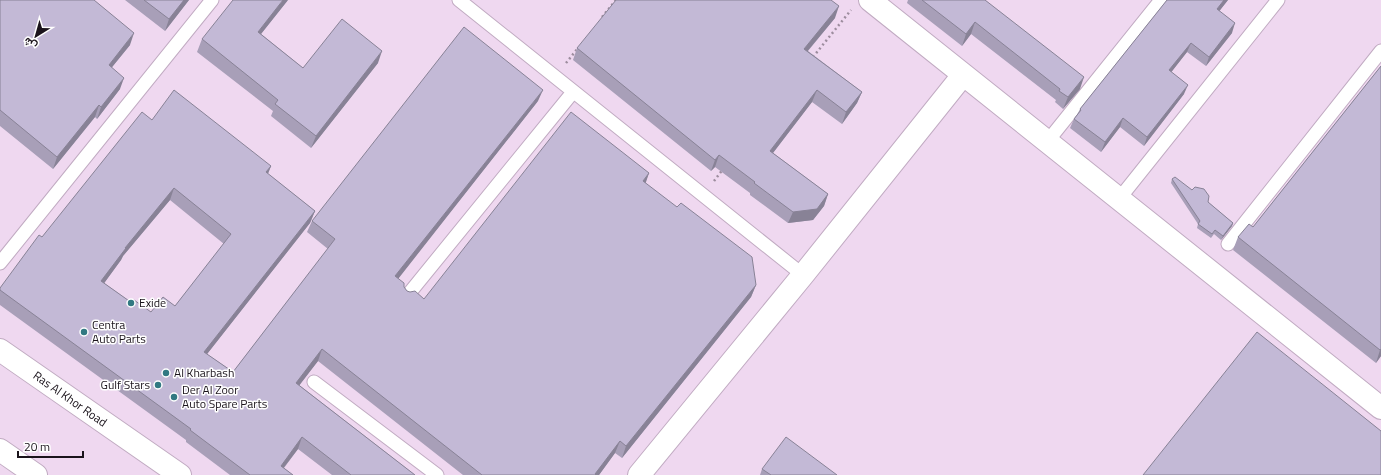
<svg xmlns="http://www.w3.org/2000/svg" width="1381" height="475" viewBox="0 0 1381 475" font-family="'Titillium Web',Vazirmatn,sans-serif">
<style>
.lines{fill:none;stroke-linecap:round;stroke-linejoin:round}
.service-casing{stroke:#c1abc2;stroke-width:15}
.minor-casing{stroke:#c1abc2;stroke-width:24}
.tertiary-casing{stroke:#c1abc2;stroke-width:24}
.motorway-casing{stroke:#c1abc2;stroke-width:24}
.path{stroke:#9d8d9e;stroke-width:2.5;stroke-dasharray:2 3;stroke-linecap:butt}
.service{stroke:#fff;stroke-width:13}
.minor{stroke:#fff;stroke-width:22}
.tertiary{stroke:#fff;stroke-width:22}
.motorway{stroke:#fff;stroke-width:22}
.wall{fill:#a89fb8;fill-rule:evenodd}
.shaded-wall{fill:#888296}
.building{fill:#c3b9d6;stroke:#888296;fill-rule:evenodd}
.poi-dot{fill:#317982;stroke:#fff;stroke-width:1.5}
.labels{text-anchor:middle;stroke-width:3;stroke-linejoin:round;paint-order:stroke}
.poi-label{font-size:12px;fill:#1a131b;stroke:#fff;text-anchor:start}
.street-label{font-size:12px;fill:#1a131b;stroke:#fff}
</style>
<rect width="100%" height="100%" fill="#efd8f0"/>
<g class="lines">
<g class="service-casing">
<path id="service" d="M 459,0 L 803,275
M 1047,142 L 1161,0
M 1119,199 L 1278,0
M 1228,244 L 1381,51
M 0,263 L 212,0
M 407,296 L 573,92
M 314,382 L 437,475"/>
</g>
<g class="minor-casing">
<path id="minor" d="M 870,0 L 1381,408
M 639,475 L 803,275 L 963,75"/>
</g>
<g class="tertiary-casing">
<path id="tertiary" d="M 0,350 L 180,475"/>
</g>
<g class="motorway-casing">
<path id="motorway" d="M 0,450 L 36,475"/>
</g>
<path class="path" d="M 602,17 L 616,0
M 813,57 L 851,10
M 566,63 L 578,48
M 714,181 L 723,169"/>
<use href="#service" class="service"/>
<use href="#minor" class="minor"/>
<use href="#tertiary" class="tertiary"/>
<use href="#motorway" class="motorway"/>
</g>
<path class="wall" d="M 0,0 L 130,45 L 112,67 L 120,89 L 97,119 L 95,117 L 53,169 L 0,126 Z
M 125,0 L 189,0 L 165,31 Z
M 288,0 L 261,34 L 303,68 L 378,63 L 311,148 L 271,116 L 273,111 L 197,52 L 202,39 Z
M 908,0 L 985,0 L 1080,89 L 1063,109 L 1055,102 L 1056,100 L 971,34 L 962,46 L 907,3 Z
M 1167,0 L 1228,0 L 1219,11 L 1232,33 L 1206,66 L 1187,52 L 1171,72 L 1184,94 L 1144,146 L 1120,127 L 1101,152 L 1070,128 L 1074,119 L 1078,113 L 1080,109 Z
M 835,18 L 808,51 L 862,92 L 857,103 L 842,124 L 812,102 L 773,153 L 828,194 L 824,206 L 813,220 L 788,223 L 750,195 L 750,193 L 715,167 L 711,171 L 573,60 L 577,48 Z
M 1381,66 L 1381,356 L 1376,363 L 1233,250 L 1238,237 L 1253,227 Z
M 538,101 L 398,278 L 407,291 L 424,299 L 649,173 L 645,183 L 756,285 L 751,297 L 622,458 L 615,453 L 599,475 L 463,475 L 318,361 L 299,385 L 415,475 L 332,475 L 298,449 L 284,468 L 293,475 L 230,475 L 186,442 L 186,440 L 0,305 L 0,288 L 42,237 L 152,120 L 271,166 L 268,174 L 315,211 L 310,223 L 207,354 L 233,372 L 328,249 L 307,232 L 312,221 ZM 170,200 L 224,244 L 175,306 L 151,312 L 132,303 L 104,283 L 121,260 L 123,256 Z
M 1172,179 L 1208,202 L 1233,223 L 1232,226 L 1221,240 L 1214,234 L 1211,238 L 1197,228 L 1198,224 L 1171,183 Z
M 762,469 L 837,475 L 760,475 Z"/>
<path class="shaded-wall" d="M 184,0 L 189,0 L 165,31 L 169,19 Z
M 283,0 L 288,0 L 253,44 L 258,32 Z
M 1224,0 L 1228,0 L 1214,18 L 1217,9 Z
M 839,6 L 835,18 L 800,60 L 804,49 Z
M 975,22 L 971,34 L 962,46 L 966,34 Z
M 1235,23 L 1232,33 L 1206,66 L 1209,57 Z
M 134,33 L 130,45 L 104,77 L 109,65 Z
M 1191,43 L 1187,52 L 1166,79 L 1169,70 Z
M 382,51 L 378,63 L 311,148 L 316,136 Z
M 1084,77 L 1080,89 L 1063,109 L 1068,97 Z
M 124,78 L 120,89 L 97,119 L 101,107 Z
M 1188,85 L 1184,94 L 1144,146 L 1147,137 Z
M 543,90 L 538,101 L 391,288 L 395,276 Z
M 817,90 L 812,102 L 766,162 L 770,151 Z
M 862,92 L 857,103 L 842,124 L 846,112 Z
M 99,105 L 95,117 L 53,169 L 57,157 Z
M 1123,118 L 1120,127 L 1101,152 L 1105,142 Z
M 719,155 L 715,167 L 711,171 L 715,160 Z
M 271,166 L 266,178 L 266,172 Z
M 649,173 L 645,185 L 643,181 Z
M 174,188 L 170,200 L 123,256 L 121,260 L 97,293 L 101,281 L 125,248 Z
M 828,194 L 824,206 L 813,220 L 788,223 L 793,212 Z
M 315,211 L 310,223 L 200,363 L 204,352 Z
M 1233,223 L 1232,226 L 1221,240 L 1223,236 Z
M 756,285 L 751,297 L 622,458 L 626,446 Z
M 322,349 L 318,361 L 292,395 L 296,383 Z
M 1381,349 L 1381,356 L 1376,363 L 1380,350 Z
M 302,437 L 298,449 L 278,475 L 281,466 Z
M 620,441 L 615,453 L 599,475 L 594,475 Z"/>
<path class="building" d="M 0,0 L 94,0 L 134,33 L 109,65 L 124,78 L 101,107 L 99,105 L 57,157 L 0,110 Z
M 144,0 L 184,0 L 169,19 Z
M 233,0 L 283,0 L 258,32 L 303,68 L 342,19 L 382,51 L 316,136 L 275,104 L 278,100 L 202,39 Z
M 616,0 L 831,0 L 839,6 L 804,49 L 862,92 L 846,112 L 817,90 L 770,151 L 828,194 L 817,209 L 793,212 L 754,183 L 755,182 L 719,155 L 715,160 L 577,48 Z
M 922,0 L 985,0 L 1084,77 L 1068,97 L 1059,91 L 1060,89 L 975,22 L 966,34 Z
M 1167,0 L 1224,0 L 1217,9 L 1235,23 L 1209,57 L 1191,43 L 1169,70 L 1188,85 L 1147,137 L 1123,118 L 1105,142 L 1074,119 L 1081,110 L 1080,109 Z
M 464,27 L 543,90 L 395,276 L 404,283 L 404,287 L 407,291 L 410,292 L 415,291 L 424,299 L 571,112 L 649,173 L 643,181 L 677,207 L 681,203 L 752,257 L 756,285 L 626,446 L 620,441 L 595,474 L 596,475 L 482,475 L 322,349 L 296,383 L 415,475 L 351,475 L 302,437 L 281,466 L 293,475 L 250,475 L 190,430 L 191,429 L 0,290 L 0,288 L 39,235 L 42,237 L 142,112 L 152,120 L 174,90 L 271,166 L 266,172 L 315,211 L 204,352 L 233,372 L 335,239 L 312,221 ZM 174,188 L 231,234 L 175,306 L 163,297 L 151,312 L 134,300 L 132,303 L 101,281 L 126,248 L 125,248 Z
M 1381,66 L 1381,349 L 1380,350 L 1238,237 L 1249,224 L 1253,227 Z
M 1175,177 L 1192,190 L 1195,187 L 1204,189 L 1209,196 L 1208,202 L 1233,223 L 1223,236 L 1215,230 L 1212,234 L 1198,224 L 1200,221 L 1172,179 Z
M 1257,332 L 1381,431 L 1381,475 L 1143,475 Z
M 786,437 L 837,475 L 771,475 L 762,469 Z"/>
<g class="poi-dot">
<circle cx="131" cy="303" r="4"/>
<circle cx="84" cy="332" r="4"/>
<circle cx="166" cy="373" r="4"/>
<circle cx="158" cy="385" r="4"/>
<circle cx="174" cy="397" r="4"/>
</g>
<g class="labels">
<g class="poi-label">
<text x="139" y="307">Exide</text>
<text x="92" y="329">Centra<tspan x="92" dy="14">Auto Parts</tspan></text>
<text x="174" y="377">Al Kharbash</text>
<text x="150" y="389" text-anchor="end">Gulf Stars</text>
<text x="182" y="394">Der Al Zoor<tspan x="182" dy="14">Auto Spare Parts</tspan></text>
</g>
<g class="street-label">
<text transform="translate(70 399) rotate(35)" y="4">Ras Al Khor Road</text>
</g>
</g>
<g transform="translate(36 36) rotate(217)" stroke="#ffffff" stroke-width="3" paint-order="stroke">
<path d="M0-3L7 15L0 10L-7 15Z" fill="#1a131b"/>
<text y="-6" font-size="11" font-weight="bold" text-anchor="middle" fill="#1a131b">ش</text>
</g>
<path d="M18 451v6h65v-6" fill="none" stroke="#1a131b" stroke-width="2"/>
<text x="24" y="451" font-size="12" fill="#1a131b" stroke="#ffffff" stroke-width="3" paint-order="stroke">20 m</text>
</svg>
